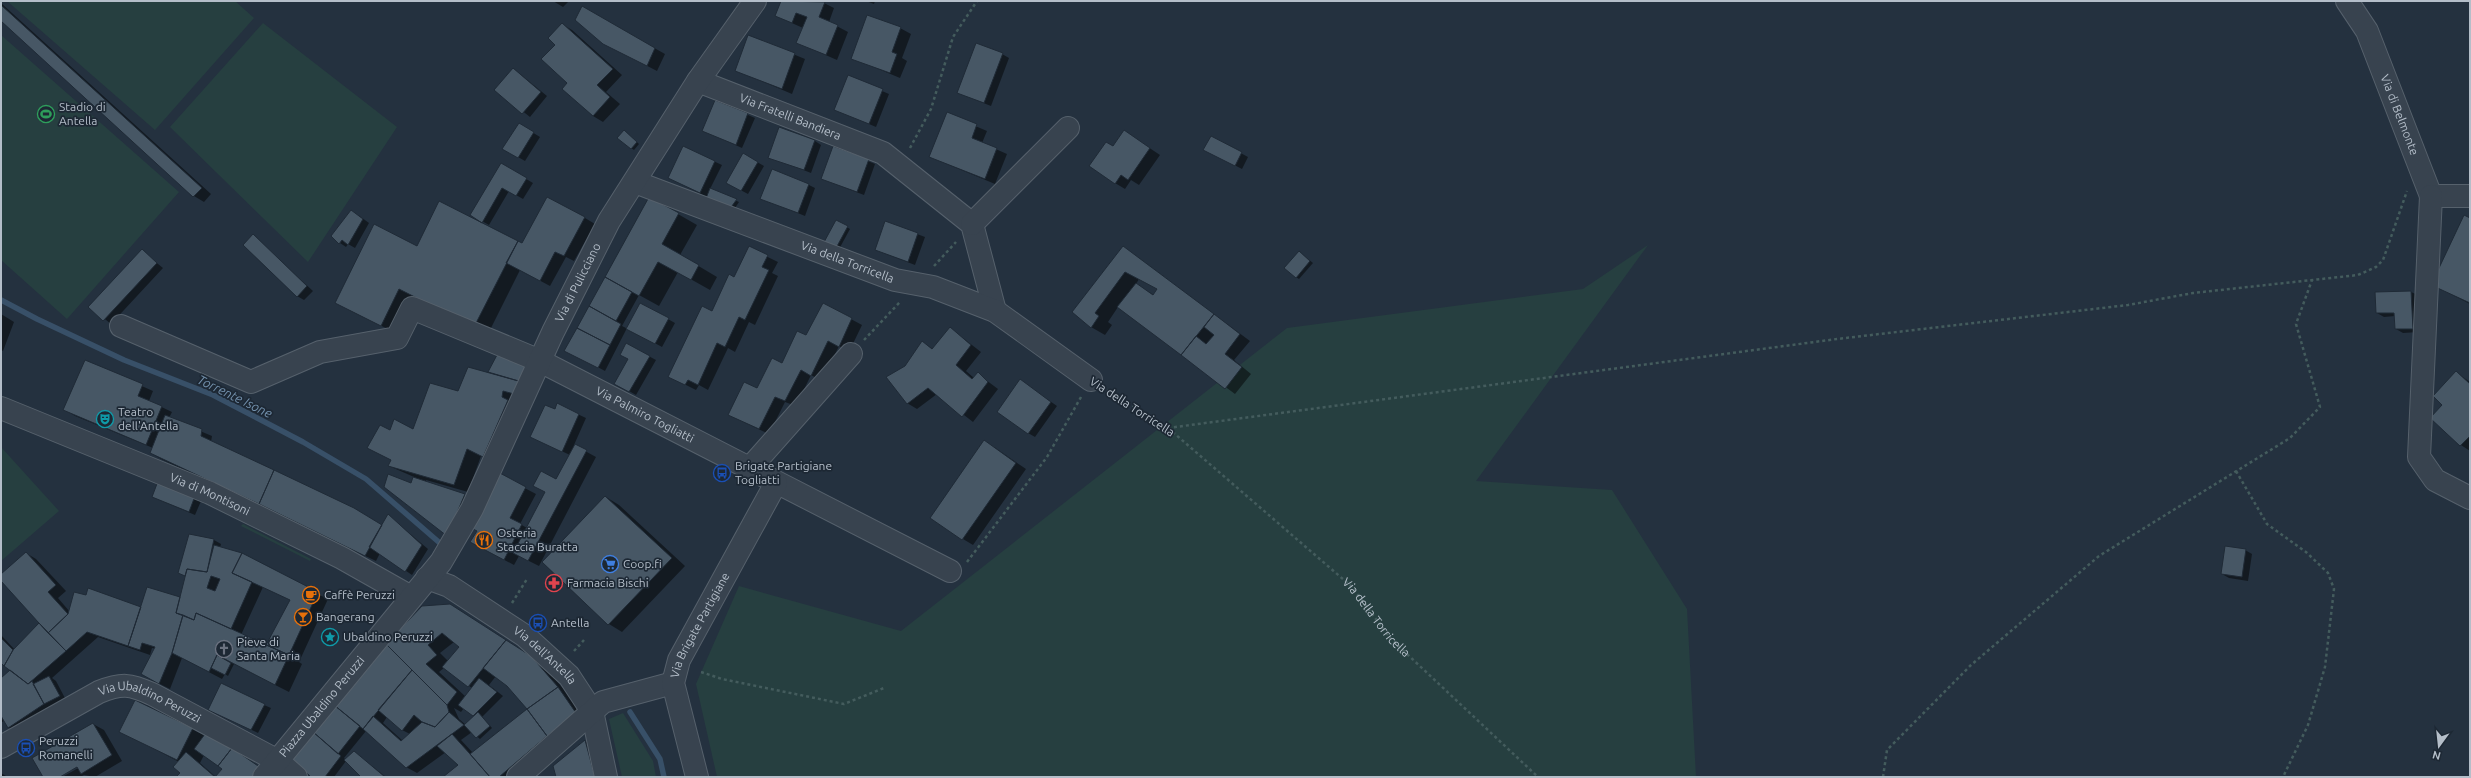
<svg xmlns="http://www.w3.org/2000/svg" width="2471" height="778" viewBox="0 0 2471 778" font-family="Ubuntu,sans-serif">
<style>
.green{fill:#263f40}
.shadow{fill:#0007;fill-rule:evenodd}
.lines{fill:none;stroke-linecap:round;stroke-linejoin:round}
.stream{stroke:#385068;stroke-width:5.5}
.building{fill:#475765;stroke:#1f2a36;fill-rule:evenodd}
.minor-casing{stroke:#56616c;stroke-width:24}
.path{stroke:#445c5d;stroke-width:2.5;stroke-dasharray:3 3;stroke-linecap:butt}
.minor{stroke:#38434f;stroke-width:22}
.labels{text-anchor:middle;stroke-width:3.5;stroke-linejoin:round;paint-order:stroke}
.poi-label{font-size:12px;fill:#b4bec9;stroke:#1d2834;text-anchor:start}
.street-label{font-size:12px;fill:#b4bec9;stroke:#1d2834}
.water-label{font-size:13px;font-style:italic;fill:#7391ad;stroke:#1d2834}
</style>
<rect width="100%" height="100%" fill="#24313f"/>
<path class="green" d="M 7,1 L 235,1 L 254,18 L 155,130 Z
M 263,23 L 397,127 L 308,262 L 170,127 Z
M 1,35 L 179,192 L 67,319 L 1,260 Z
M 1648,245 L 1476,481 L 1612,490 L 1687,609 L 1696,777 L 717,777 L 696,684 L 739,586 L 901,631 L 1287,328 L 1583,289 Z
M 1,447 L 59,511 L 1,561 Z
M 243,524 L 311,559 L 310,561 L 241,526 Z
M 623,713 L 653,761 L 656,777 L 622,777 L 609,719 Z"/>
<path class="shadow" d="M 553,1 L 569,1 L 563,7 Z
M 782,1 L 820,1 L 834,8 L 829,22 L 848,32 L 837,60 L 798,43 L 803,28 L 776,16 Z
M 866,1 L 875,1 L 874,4 Z
M 1,3 L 211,194 L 204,202 L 194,196 L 1,20 Z
M 583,8 L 665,54 L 657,71 L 603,43 Z
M 562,24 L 572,30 L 622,75 L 606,92 L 620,104 L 603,122 L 593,116 L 569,83 L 556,45 Z
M 900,28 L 911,34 L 902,58 L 907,61 L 900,78 L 852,58 Z
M 749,36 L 805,59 L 792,94 L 736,70 Z
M 1002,54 L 1009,58 L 991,106 L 958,93 Z
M 514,69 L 547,96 L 530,117 L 496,90 Z
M 849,77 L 889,94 L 876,127 L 836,110 Z
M 716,101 L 755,118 L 742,148 L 704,131 Z
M 947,114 L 987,131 L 982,143 L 1007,154 L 995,184 L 930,157 Z
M 519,124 L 540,137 L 525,161 L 504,149 Z
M 1124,131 L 1160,155 L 1139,185 L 1131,180 L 1125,189 L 1115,183 L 1113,147 Z
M 627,133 L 639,144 L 634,150 L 631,148 Z
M 1211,137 L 1248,157 L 1242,169 L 1211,153 Z
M 815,141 L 821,145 L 811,173 L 770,157 Z
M 683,147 L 722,165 L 710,189 L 739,202 L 733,211 L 676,181 Z
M 833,147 L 875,164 L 864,195 L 822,179 Z
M 743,154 L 764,166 L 748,194 L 727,183 Z
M 501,164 L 533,183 L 523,199 L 509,191 L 489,225 L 471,215 Z
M 809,185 L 815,188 L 805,216 L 761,198 Z
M 650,198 L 697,225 L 680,255 L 717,277 L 710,290 L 678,272 L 659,306 L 639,295 L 622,326 L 628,329 L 641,304 L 675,323 L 662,347 L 627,328 L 605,371 L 566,350 Z
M 358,215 L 369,223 L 355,248 L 348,244 L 346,247 L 340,243 Z
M 585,218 L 595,224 L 574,261 L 566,257 L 550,286 L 520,270 L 488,334 L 413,296 L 394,332 L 349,310 L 417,247 L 523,245 Z
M 2470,219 L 2470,304 L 2433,285 Z
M 836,221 L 850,229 L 838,251 L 824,243 Z
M 885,222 L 925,237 L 915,265 L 876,250 Z
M 253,236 L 313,291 L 304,300 L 297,296 Z
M 1123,247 L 1250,341 L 1234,360 L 1251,374 L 1235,394 L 1118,307 L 1108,322 L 1112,325 L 1105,335 L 1091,327 L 1074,312 ZM 1139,279 L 1158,289 L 1154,295 L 1136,284 Z
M 749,248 L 778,262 L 772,273 L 778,276 L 755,325 L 749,322 L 735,352 L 728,348 L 708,390 L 699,385 L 696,390 L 680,382 L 712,312 L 735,279 Z
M 142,251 L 163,268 L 111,324 L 90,307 Z
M 1302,254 L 1313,263 L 1299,279 L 1296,277 Z
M 2411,292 L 2418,295 L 2419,332 L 2403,333 L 2396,329 L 2395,316 L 2384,317 L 2377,313 L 2376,293 Z
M 823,304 L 862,325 L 849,352 L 839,346 L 822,381 L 811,375 L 796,406 L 785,402 L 769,434 L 729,415 L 783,364 L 807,337 Z
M 1,314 L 14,322 L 3,351 L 1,350 Z
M 950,328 L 981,352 L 966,371 L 974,378 L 978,374 L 998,389 L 973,422 L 937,394 L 917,409 L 907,403 L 905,367 L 922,342 L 933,349 Z
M 626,344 L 656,360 L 636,395 L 615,383 L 629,359 Z
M 85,361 L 153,391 L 149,401 L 172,412 L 169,418 L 212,436 L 211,442 L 382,526 L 389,516 L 428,549 L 412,575 L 380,553 L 376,561 L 161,459 L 151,453 L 153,448 L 75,416 L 65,410 Z
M 526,367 L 497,464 L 481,456 L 468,492 L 426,480 L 426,482 L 464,495 L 474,501 L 457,541 L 412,485 L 414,477 L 389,466 L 392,460 L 369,448 L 390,431 L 414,430 L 459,392 L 494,374 L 489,371 Z
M 2456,372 L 2470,382 L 2470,451 L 2461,445 L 2443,405 Z
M 1027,385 L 1057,406 L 1035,437 L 1028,433 Z
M 558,405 L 586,418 L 574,445 L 596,457 L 539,566 L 519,556 L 514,565 L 482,548 L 478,531 L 498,474 L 536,494 L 520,524 L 527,528 L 570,455 L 538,440 Z
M 994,447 L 1026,469 L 973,545 L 963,539 Z
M 158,483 L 201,501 L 195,515 L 153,497 Z
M 606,497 L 619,505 L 685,566 L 622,632 L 609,624 Z
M 190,535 L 214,540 L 221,544 L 220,548 L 328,599 L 299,662 L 302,664 L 289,692 L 234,664 L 228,676 L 225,674 L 222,679 L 182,658 L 170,689 L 152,680 L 156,649 L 152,648 L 150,655 L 98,637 L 52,678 L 56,681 L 66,700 L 19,734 L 9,728 L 5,720 L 1,723 L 1,679 L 12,670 L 1,661 L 1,635 L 15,650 L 40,623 L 1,580 L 1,576 L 26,553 L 36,559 L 66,591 L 58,598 L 70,612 L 141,609 L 180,599 L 186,576 L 180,572 ZM 263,587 L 291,600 L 266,646 L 241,635 Z
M 2245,550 L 2252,554 L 2248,581 L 2229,578 L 2222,574 Z
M 450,605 L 541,663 L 567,693 L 582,717 L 515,777 L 445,777 L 459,765 L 446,752 L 417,773 L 406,767 L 366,731 L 344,758 L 346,760 L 354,752 L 386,777 L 363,777 L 346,761 L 334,777 L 312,777 ZM 454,642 L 461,647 L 448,661 L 440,653 ZM 445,667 L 473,689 L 466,697 L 439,672 ZM 496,676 L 507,685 L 529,709 L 473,753 L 461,740 L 472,732 L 480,739 L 492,728 L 482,717 L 503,696 L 489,685 ZM 454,708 L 461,712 L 464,708 L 475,716 L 466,725 L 459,719 ZM 387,717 L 402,730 L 410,734 L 403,741 L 383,723 Z
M 264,705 L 271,708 L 258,733 L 216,713 Z
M 93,724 L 104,730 L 122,761 L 95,777 L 84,775 L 80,777 L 62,777 L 82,766 L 81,764 L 58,777 L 44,777 Z
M 192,729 L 205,736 L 268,777 L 217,777 L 224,769 L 204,755 L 200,763 L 216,777 L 177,777 L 181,772 L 179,762 L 121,731 Z
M 585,741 L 595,747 L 603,777 L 558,777 Z
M 1,773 L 6,776 L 6,777 L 1,777 Z"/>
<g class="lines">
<path class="stream" d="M 1,300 L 37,319 L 124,360 L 213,395 L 303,442 L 366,479 L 441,544
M 630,712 L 660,759 L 664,777"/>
</g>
<path class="building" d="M 781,1 L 825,2 L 819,17 L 838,25 L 826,55 L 796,43 L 807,17 L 796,13 L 792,23 L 775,16 Z
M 1,5 L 202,188 L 193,197 L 1,21 Z
M 582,6 L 655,48 L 647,66 L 603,44 L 575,20 Z
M 867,15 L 901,27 L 892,52 L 897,54 L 890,73 L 851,59 Z
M 562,23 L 613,69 L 597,85 L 610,97 L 593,116 L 562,89 L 567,83 L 541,59 L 555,45 L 548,38 Z
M 748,35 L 795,53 L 782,89 L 735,71 Z
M 976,43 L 1003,53 L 984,103 L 957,93 Z
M 513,68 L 541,92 L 522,114 L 494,90 Z
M 848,75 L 883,89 L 869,124 L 834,110 Z
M 715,100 L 748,113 L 736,145 L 702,131 Z
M 947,112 L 977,124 L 972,138 L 997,148 L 985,179 L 929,157 Z
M 519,123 L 534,132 L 518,158 L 502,149 Z
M 779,127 L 815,140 L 804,170 L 768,158 Z
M 624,130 L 637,142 L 631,149 L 617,138 Z
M 1124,130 L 1150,148 L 1128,180 L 1121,175 L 1115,184 L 1089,166 L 1106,142 L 1113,146 Z
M 1211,136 L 1242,152 L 1235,166 L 1203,150 Z
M 683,146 L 715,161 L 700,193 L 668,178 Z
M 833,146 L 869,159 L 857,192 L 821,179 Z
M 743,153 L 758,162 L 741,191 L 726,183 Z
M 501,163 L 527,178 L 516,196 L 502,188 L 482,223 L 470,215 Z
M 772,169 L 809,184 L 798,213 L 760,199 Z
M 710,188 L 737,199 L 729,210 L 705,201 Z
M 547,197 L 585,217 L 564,256 L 555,252 L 540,281 L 506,263 L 518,241 L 522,243 Z
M 649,197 L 679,213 L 662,244 L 699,265 L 691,280 L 658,262 L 639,296 L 605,277 Z
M 439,201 L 518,241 L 474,327 L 399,289 L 381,326 L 335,303 L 374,224 L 417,246 Z
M 351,210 L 363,219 L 348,245 L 342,240 L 339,244 L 331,236 Z
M 2464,215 L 2470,218 L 2470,303 L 2431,285 Z
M 836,220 L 848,226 L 835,250 L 823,244 Z
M 885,221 L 918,233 L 908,262 L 875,250 Z
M 253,234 L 307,286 L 297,297 L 243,245 Z
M 749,246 L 768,255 L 762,267 L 769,270 L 745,320 L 739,317 L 725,347 L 717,343 L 698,385 L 688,380 L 685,385 L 668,377 L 702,306 L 712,311 L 729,274 L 734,277 Z
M 1123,246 L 1214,314 L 1181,355 L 1117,307 L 1136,283 L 1153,295 L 1157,289 L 1125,272 L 1095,313 L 1099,316 L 1091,328 L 1072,312 Z
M 142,249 L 157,263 L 103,321 L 88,307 Z
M 1299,251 L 1310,261 L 1296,278 L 1284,268 Z
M 605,277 L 632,292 L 616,321 L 589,306 Z
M 2411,291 L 2413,329 L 2395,329 L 2394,313 L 2376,313 L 2375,292 Z
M 640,303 L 669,318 L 655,344 L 626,329 Z
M 823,303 L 852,318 L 839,347 L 828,341 L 811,376 L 801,370 L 785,401 L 775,397 L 759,429 L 728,415 L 744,382 L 757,388 L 772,358 L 782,363 L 797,331 L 806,335 Z
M 589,306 L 621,324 L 610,345 L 577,328 Z
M 1214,314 L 1240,334 L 1225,354 L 1242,367 L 1225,389 L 1181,355 L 1196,336 L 1206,344 L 1214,335 L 1204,327 Z
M 950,327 L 971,345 L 956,365 L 972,379 L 978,372 L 988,382 L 962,417 L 928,388 L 907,404 L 886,377 L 905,366 L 922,341 L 932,349 Z
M 577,328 L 610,345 L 598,368 L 564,351 Z
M 626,343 L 650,356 L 629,392 L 614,384 L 628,359 L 620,355 Z
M 498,353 L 527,366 L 522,382 L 488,372 Z
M 85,360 L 143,384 L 138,396 L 162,406 L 146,445 L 63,410 Z
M 468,367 L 522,382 L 514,394 L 503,391 L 502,397 L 508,400 L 483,457 L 467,449 L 454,485 L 388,466 L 391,460 L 367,448 L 380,425 L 390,430 L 394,419 L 413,429 L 430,383 L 458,391 Z
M 2456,371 L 2470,384 L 2470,436 L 2460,446 L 2430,418 L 2442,405 L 2433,396 Z
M 1020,379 L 1051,402 L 1028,434 L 997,412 Z
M 557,403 L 579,414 L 562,452 L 530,437 L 545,405 L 555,409 Z
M 165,415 L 202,429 L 201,436 L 274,470 L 259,504 L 150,453 Z
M 984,440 L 1016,463 L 962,540 L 930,518 Z
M 575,444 L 587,450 L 528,561 L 513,553 L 545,492 L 533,486 L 541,471 L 556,479 Z
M 274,470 L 354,508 L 382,525 L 365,556 L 259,504 Z
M 498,472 L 526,487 L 510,518 L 522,524 L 504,560 L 470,542 L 477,531 L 469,527 Z
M 388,474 L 411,483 L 413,477 L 465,494 L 447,536 L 384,487 Z
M 158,481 L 195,496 L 189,512 L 152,497 Z
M 605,496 L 672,558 L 608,625 L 542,562 Z
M 388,514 L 422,545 L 405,572 L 369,547 Z
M 189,534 L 214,539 L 207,572 L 187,569 L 185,576 L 178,573 Z
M 214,545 L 242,553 L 232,573 L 252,582 L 231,629 L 196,613 L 194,620 L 176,613 L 187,569 L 207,572 ZM 211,576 L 220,579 L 215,591 L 207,588 Z
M 2225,546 L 2246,549 L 2242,577 L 2221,574 Z
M 26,552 L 56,585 L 48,592 L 68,614 L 48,633 L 1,581 L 1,574 Z
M 242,553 L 318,592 L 289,655 L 266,645 L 290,600 L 232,573 Z
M 147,587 L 180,597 L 176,613 L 183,615 L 172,653 L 159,684 L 141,674 L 155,647 L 142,643 L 140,650 L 128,646 Z
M 88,588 L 141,607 L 128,646 L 87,632 L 66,651 L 48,633 L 68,614 L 74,592 L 86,595 Z
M 450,604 L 506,640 L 468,687 L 442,667 L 459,647 L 442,633 L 428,645 L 437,655 L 426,664 L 457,692 L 447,705 L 386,644 L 422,606 Z
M 196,613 L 289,655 L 275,685 L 217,655 L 209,672 L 172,653 L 183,615 L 194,620 Z
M 39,623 L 66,651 L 28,684 L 4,666 L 13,650 Z
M 1,638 L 13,650 L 4,666 L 1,663 Z
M 506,640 L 531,656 L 558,687 L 527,709 L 507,686 L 483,668 Z
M 386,644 L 412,670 L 363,729 L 334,705 Z
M 217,655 L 231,663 L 225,675 L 211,668 Z
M 10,670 L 28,684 L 32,681 L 44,704 L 8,728 L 1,716 L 1,678 Z
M 412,670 L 447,705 L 449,712 L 435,727 L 422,722 L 414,715 L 402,731 L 378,710 Z
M 49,676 L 60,696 L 44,704 L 33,684 Z
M 479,678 L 497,692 L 473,716 L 458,705 Z
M 221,683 L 265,704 L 251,730 L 208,710 Z
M 558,687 L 576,713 L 547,736 L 527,709 Z
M 135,700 L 193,728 L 177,760 L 119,732 Z
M 334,705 L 360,726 L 338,754 L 312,731 Z
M 527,709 L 547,736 L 499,777 L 490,777 L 470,754 Z
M 449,712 L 464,725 L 406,768 L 363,729 L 373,716 L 401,741 L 422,722 L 435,727 Z
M 478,712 L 490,726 L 476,738 L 464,725 Z
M 93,723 L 112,755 L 81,774 L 77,767 L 60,777 L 43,777 L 32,758 Z
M 312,731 L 341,756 L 325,777 L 311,777 L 290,757 Z
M 205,734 L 232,748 L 218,766 L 194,749 Z
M 452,734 L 470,754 L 490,777 L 443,777 L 458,765 L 437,746 Z
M 585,740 L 595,777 L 556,777 L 553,766 Z
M 232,748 L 261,768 L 253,777 L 215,777 L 222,769 L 218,766 Z
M 354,751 L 385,777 L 361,777 L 344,760 Z
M 186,752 L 215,777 L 176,777 L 180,773 L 173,767 Z"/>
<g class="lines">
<g class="minor-casing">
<g id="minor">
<path id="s2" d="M 2347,1 L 2367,31 L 2431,196 L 2470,196"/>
<path id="s3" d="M 698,81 L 883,153 L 972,224 L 995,311"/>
<path id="s4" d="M 635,182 L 895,280 L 933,287 L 995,311 L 1091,380"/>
<path d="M 2431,196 L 2419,457 L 2435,480 L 2470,498"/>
<path d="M 972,224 L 1068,128"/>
<path id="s5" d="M 121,326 L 251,382 L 320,352 L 397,338 L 412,308 L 540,361 L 950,571"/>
<path id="s6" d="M 1,408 L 210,493 L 342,558 L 411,597"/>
<path d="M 749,469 L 851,354"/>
<path id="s7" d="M 427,578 L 449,586 L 525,636 L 569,676 L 592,711 L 606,777"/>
<path id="s8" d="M 1,747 L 99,692 C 122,683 130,684 152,694 L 278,761 L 296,777"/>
<path id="s9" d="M 264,777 L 441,562 L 472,509 L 553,332 L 609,221 L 698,81 L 755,1"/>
<path d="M 518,777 L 603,702 L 673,683"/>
<path id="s10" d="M 697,777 L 673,683 L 679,660 L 776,483"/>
</g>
</g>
<g class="path">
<path d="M 910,148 L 931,109 L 953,37 L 977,1"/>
<path d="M 934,266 L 956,242"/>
<path d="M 864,340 L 900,302"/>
<path id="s1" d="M 1107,390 L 1168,428 L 1351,586 L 1391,639 L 1538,777"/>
<path d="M 1168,428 L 1837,339 L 2128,305 L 2193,293 L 2358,275 L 2376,267 L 2383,260 L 2407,191"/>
<path d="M 2236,471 L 2267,524 L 2306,552 L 2328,573 L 2334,589 L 2325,667 L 2308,725 L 2283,777"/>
<path d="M 967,562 L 1047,457 L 1081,397"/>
<path d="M 512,603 L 527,579"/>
<path d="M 574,651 L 584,640"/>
<path d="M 701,672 L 722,679 L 844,704 L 884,688"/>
<path d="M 1883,777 L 1887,750 L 1971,665 L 2099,556 L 2290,438 L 2320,407 L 2296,324 L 2312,280"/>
</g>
<use href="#minor" class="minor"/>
</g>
<defs>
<g id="stadium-ring" transform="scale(0.9)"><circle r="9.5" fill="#1d2834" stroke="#2e9e5b" stroke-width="1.5"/><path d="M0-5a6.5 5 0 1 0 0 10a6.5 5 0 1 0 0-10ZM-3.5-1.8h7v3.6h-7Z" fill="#2e9e5b"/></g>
<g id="theatre-ring" transform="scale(0.9)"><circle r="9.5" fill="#1d2834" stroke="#0f9aa8" stroke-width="1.5"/><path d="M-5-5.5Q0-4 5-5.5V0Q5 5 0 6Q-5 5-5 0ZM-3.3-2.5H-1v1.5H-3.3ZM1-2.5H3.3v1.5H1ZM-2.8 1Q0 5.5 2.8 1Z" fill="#0f9aa8"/></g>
<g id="bus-ring" transform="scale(0.9)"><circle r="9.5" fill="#1d2834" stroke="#1a4fb4" stroke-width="1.5"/><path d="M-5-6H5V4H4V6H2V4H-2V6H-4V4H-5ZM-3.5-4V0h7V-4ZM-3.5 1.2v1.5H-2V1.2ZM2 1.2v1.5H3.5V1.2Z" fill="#1a4fb4"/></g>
<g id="restaurant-ring" transform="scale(0.9)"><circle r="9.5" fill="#1d2834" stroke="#e8710a" stroke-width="1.5"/><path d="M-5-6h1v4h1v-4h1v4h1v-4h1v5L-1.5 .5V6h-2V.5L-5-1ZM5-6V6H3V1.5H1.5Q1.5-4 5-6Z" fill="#e8710a"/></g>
<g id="supermarket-ring" transform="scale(0.9)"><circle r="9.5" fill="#1d2834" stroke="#3f7fe0" stroke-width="1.5"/><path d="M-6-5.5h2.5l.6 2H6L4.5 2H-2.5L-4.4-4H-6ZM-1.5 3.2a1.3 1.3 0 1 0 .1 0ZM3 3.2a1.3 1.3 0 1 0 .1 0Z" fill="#3f7fe0"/></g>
<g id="pharmacy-ring" transform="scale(0.9)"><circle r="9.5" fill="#1d2834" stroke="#e0444e" stroke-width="1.5"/><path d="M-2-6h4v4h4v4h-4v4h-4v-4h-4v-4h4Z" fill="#e0444e"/></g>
<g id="cafe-ring" transform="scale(0.9)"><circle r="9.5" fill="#1d2834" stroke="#e8710a" stroke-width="1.5"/><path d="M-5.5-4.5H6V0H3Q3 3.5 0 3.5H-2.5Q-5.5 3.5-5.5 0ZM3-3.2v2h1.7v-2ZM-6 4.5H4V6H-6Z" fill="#e8710a"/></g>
<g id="bar-ring" transform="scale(0.9)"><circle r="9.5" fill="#1d2834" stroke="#e8710a" stroke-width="1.5"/><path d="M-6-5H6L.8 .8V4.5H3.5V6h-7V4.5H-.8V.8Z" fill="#e8710a"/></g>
<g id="sight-ring" transform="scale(0.9)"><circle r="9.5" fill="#1d2834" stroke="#0f9aa8" stroke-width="1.5"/><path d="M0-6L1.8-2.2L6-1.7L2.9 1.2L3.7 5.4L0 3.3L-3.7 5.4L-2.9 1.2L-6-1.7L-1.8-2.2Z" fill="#0f9aa8"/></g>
<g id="church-ring" transform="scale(0.9)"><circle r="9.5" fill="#1d2834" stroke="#6b7280" stroke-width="1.5"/><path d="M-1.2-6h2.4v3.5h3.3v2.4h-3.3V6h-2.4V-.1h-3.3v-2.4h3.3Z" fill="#6b7280"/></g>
</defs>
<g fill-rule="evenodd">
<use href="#stadium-ring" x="46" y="114"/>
<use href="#theatre-ring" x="105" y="419"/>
<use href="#bus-ring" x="722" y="473"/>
<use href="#restaurant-ring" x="484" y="540"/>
<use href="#supermarket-ring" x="610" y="564"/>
<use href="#pharmacy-ring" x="554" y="583"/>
<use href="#cafe-ring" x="311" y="595"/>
<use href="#bar-ring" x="303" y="617"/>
<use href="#bus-ring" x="538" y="623"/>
<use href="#sight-ring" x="330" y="637"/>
<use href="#church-ring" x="224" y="649"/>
<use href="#bus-ring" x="26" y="748"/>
</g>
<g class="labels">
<g class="poi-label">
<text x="59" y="111">Stadio di<tspan x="59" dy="14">Antella</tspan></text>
<text x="118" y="416">Teatro<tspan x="118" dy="14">dell'Antella</tspan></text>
<text x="735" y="470">Brigate Partigiane<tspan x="735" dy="14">Togliatti</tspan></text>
<text x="497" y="537">Osteria<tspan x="497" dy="14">Staccia Buratta</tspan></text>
<text x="623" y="568">Coop.fi</text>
<text x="567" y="587">Farmacia Bischi</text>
<text x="324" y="599">Caffè Peruzzi</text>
<text x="316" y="621">Bangerang</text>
<text x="551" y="627">Antella</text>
<text x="343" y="641">Ubaldino Peruzzi</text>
<text x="237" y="646">Pieve di<tspan x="237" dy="14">Santa Maria</tspan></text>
<text x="39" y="745">Peruzzi<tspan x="39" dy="14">Romanelli</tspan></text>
</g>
<g class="street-label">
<text dy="4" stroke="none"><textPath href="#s2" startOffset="126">Via di Belmonte</textPath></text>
<text dy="4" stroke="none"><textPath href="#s3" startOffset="99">Via Fratelli Bandiera</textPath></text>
<text dy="4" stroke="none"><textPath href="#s4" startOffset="227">Via della Torricella</textPath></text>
<text dy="4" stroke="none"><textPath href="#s9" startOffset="590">Via di Pulicciano</textPath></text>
<text transform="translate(1132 407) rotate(33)" y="4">Via della Torricella</text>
<text dy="4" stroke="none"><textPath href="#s5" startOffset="585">Via Palmiro Togliatti</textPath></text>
<text dy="4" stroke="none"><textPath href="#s6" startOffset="226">Via di Montisoni</textPath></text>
<text dy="4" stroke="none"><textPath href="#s1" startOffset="354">Via della Torricella</textPath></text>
<text dy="4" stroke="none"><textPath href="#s10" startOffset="161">Via Brigate Partigiane</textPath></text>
<text dy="4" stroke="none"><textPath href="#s7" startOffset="142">Via dell'Antella</textPath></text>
<text dy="4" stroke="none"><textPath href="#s9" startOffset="91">Piazza Ubaldino Peruzzi</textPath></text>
<text dy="4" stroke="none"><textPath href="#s8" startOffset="167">Via Ubaldino Peruzzi</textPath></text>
</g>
<g class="water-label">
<text transform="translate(235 396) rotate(26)" y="5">Torrente Isone</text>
</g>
</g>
<rect width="2471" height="778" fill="none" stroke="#b4bec9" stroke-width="4"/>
<g transform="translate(2439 746) rotate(195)" stroke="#1d2834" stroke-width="3" paint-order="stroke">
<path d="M0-3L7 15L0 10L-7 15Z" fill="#b4bec9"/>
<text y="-6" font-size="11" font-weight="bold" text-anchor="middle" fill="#b4bec9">N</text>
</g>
</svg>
